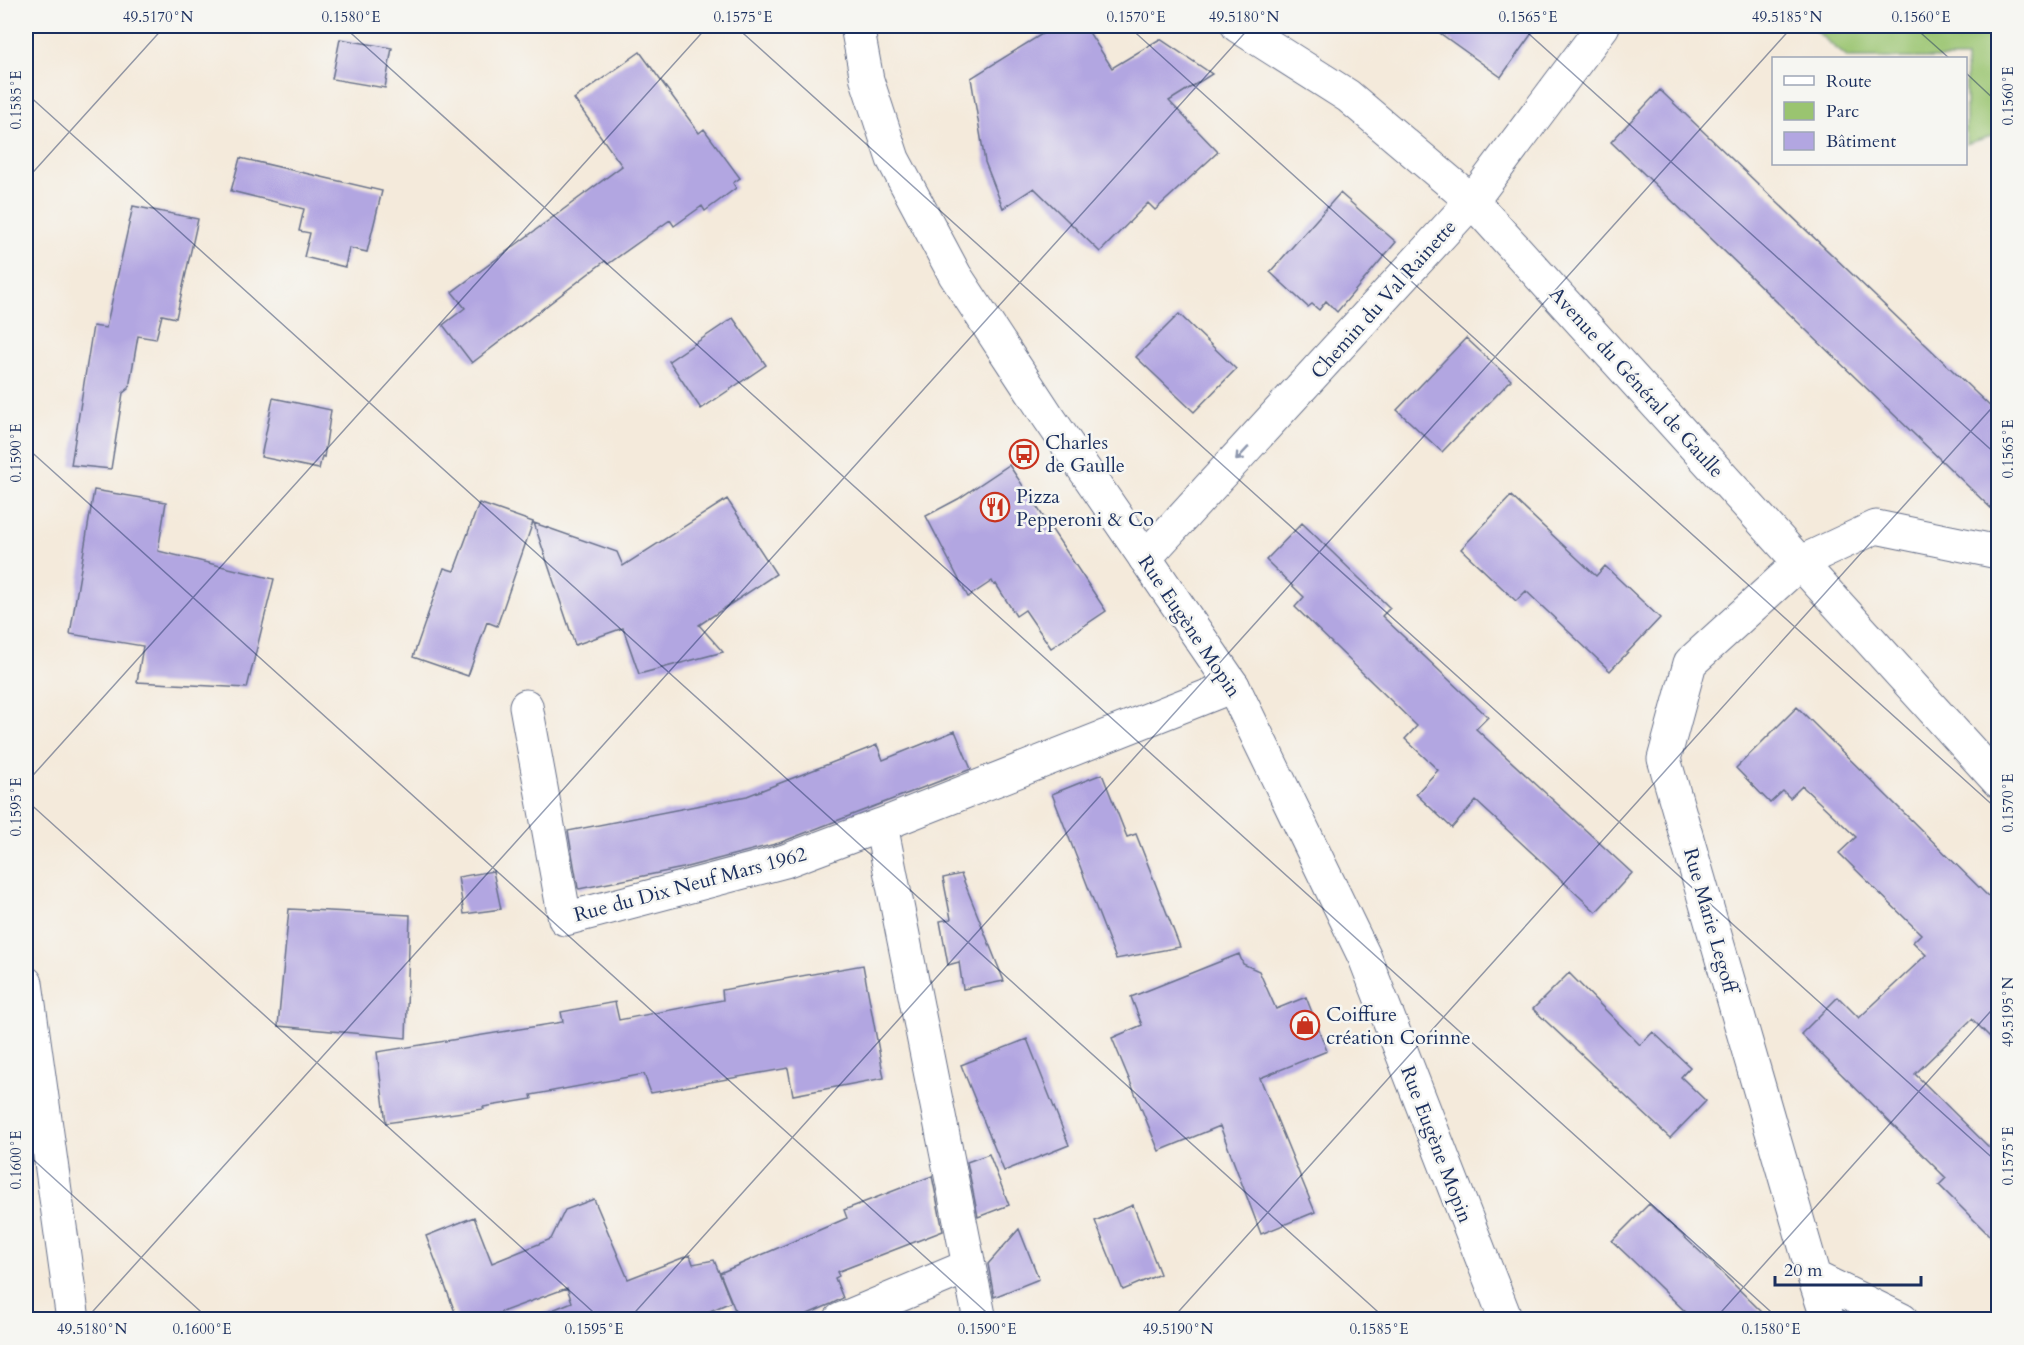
<svg xmlns="http://www.w3.org/2000/svg" width="2024" height="1345" viewBox="0 0 2024 1345" font-family="Cardo,serif">
<style>
.green{fill:#9ac470;stroke:#5a7a67;stroke-width:1.5}
.building{fill:#b2a6e1}
.lines{fill:none;stroke-linecap:round;stroke-linejoin:round}
.minor-casing{stroke:#67708a;stroke-width:35}
.tertiary-casing{stroke:#67708a;stroke-width:35}
.secondary-casing{stroke:#67708a;stroke-width:35}
.minor{stroke:#fff;stroke-width:33}
.tertiary{stroke:#fff;stroke-width:33}
.secondary{stroke:#fff;stroke-width:33}
.oneway{stroke:#8d97ae}
.ticks{fill:none;stroke:#1b2f5e;stroke-width:1.5;stroke-opacity:0.45}
.labels{text-anchor:middle;stroke-width:5;stroke-linejoin:round;paint-order:stroke}
.street-label{font-size:20px;fill:#1b2f5e;stroke:#f6f6f2}
.poi-label{font-size:20px;fill:#1b2f5e;stroke:#f6f6f2;text-anchor:start}
.neatline{fill:none;stroke:#1b2f5e;stroke-width:2}
.ticks-label{font-size:15px;text-anchor:middle;fill:#1b2f5e}
</style>
<rect width="100%" height="100%" fill="#f6f6f2"/>
<filter id="ink" filterUnits="userSpaceOnUse"><feTurbulence type="fractalNoise" baseFrequency=".0167" numOctaves="2"/><feDisplacementMap in="SourceGraphic" scale="12" xChannelSelector="R" yChannelSelector="G"/><feConvolveMatrix kernelMatrix="1 2 1 2 8 2 1 2 1" color-interpolation-filters="sRGB"/></filter>
<filter id="wash" filterUnits="userSpaceOnUse"><feTurbulence type="fractalNoise" baseFrequency=".008" numOctaves="4" result="noise"/><feDisplacementMap in="SourceGraphic" scale="24" xChannelSelector="R" yChannelSelector="G"/><feGaussianBlur stdDeviation="1.35" result="paint"/><feColorMatrix in="noise" values="0 0 0 0 0 0 0 0 0 0 0 0 0 0 0 0 0 1.4 0 .05"/><feComposite in="paint" operator="in"/></filter>
<g filter="url(#wash)">
<rect width="100%" height="100%" fill="#f4eadb"/>
<path class="green" d="M 1809,26 L 1998,26 L 1998,134 L 1966,144 L 1966,58 L 1848,58 Z"/>
<g id="blocks">
<path class="building" d="M 1055,26 L 1085,26 L 1112,68 L 1160,39 L 1212,74 L 1169,101 L 1218,152 L 1155,210 L 1148,203 L 1100,252 L 1034,188 L 1003,208 L 985,162 L 971,78 Z
M 1430,26 L 1537,26 L 1501,77 Z
M 340,39 L 392,48 L 385,88 L 332,79 Z
M 640,52 L 699,133 L 704,129 L 740,178 L 733,183 L 736,188 L 705,211 L 702,206 L 674,226 L 670,220 L 608,264 L 605,261 L 472,363 L 443,325 L 465,308 L 452,292 L 622,166 L 574,99 Z
M 1660,90 L 1998,414 L 1998,515 L 1611,142 Z
M 240,158 L 382,191 L 367,252 L 349,248 L 345,267 L 304,257 L 310,233 L 299,231 L 304,209 L 231,191 Z
M 1340,193 L 1396,242 L 1337,312 L 1326,301 L 1319,310 L 1312,304 L 1308,307 L 1270,272 Z
M 133,206 L 198,219 L 176,318 L 162,315 L 156,339 L 138,336 L 129,388 L 123,393 L 111,469 L 71,465 L 93,326 L 106,328 Z
M 1179,314 L 1236,369 L 1194,412 L 1136,357 Z
M 733,318 L 766,365 L 701,409 L 669,361 Z
M 1466,338 L 1511,380 L 1442,452 L 1397,410 Z
M 273,398 L 331,410 L 324,457 L 322,456 L 319,469 L 261,457 Z
M 1009,465 L 1106,611 L 1051,648 L 1025,610 L 1016,616 L 996,584 L 994,585 L 992,581 L 968,597 L 926,516 L 958,499 Z
M 94,490 L 166,502 L 158,551 L 274,579 L 247,688 L 137,682 L 143,646 L 70,634 Z
M 1511,496 L 1596,576 L 1605,566 L 1660,618 L 1610,671 L 1526,591 L 1516,601 L 1461,549 Z
M 727,499 L 776,574 L 699,625 L 723,652 L 639,674 L 623,628 L 575,645 L 534,523 L 617,552 L 623,566 Z
M 479,503 L 533,522 L 497,626 L 487,622 L 468,676 L 413,657 L 444,568 L 454,571 Z
M 1302,523 L 1390,608 L 1382,616 L 1488,717 L 1476,729 L 1632,873 L 1596,912 L 1476,801 L 1452,828 L 1416,794 L 1438,770 L 1405,739 L 1417,726 L 1295,607 L 1304,597 L 1266,560 Z
M 1797,707 L 1998,906 L 1998,1045 L 1972,1019 L 1915,1074 L 1998,1156 L 1998,1244 L 1939,1185 L 1946,1178 L 1801,1034 L 1838,997 L 1859,1018 L 1926,955 L 1913,942 L 1921,934 L 1839,853 L 1856,837 L 1802,786 L 1790,798 L 1783,791 L 1770,803 L 1736,768 Z
M 955,731 L 971,769 L 779,843 L 683,868 L 579,889 L 578,888 L 568,831 L 747,796 L 877,745 L 883,760 Z
M 1102,774 L 1127,837 L 1136,834 L 1180,947 L 1116,959 L 1052,794 Z
M 493,871 L 501,909 L 464,914 L 458,877 Z
M 961,874 L 1004,981 L 963,989 L 959,962 L 948,965 L 940,921 L 951,919 L 943,878 Z
M 289,909 L 410,915 L 406,1038 L 278,1026 Z
M 1239,954 L 1243,964 L 1259,971 L 1276,1009 L 1306,997 L 1327,1051 L 1260,1078 L 1315,1212 L 1261,1234 L 1220,1126 L 1159,1151 L 1112,1038 L 1142,1025 L 1131,997 Z
M 863,965 L 884,1078 L 793,1095 L 788,1068 L 651,1093 L 644,1074 L 531,1095 L 532,1099 L 483,1107 L 484,1109 L 386,1123 L 377,1052 L 563,1022 L 561,1012 L 615,1002 L 619,1020 L 723,1000 L 722,990 Z
M 1569,973 L 1640,1045 L 1653,1032 L 1690,1067 L 1681,1077 L 1706,1101 L 1670,1138 L 1533,1009 Z
M 1027,1039 L 1069,1145 L 1004,1171 L 961,1065 Z
M 989,1154 L 1009,1205 L 978,1217 L 967,1162 Z
M 932,1176 L 943,1231 L 837,1272 L 839,1276 L 835,1278 L 843,1298 L 831,1304 L 794,1320 L 739,1320 L 720,1273 L 847,1218 L 844,1210 Z
M 594,1199 L 628,1279 L 690,1255 L 693,1264 L 714,1260 L 731,1302 L 689,1320 L 534,1320 L 533,1318 L 572,1302 L 567,1288 L 480,1320 L 458,1320 L 426,1236 L 474,1217 L 492,1263 L 551,1239 L 565,1210 Z
M 1649,1204 L 1709,1260 L 1770,1320 L 1694,1320 L 1628,1256 L 1612,1241 Z
M 1133,1205 L 1160,1274 L 1123,1290 L 1095,1221 Z
M 1019,1229 L 1039,1279 L 994,1297 L 988,1264 Z"/>
</g>
</g>
<g filter="url(#ink)">
<use href="#blocks" fill-opacity="0" stroke="#67708a" stroke-width="1.5"/>
<g class="lines">
<g class="minor-casing">
<path id="minor" d="M 1145,558 L 1472,201 L 1603,26
M 526,706 L 565,919 L 785,861 L 881,825
M 26,983 L 73,1320
M 969,1266 L 980,1320
M 1814,1277 L 1902,1320
M 840,1320 L 969,1266 L 881,825 L 1233,686
M 1828,1320 L 1814,1277 L 1664,759 L 1690,663 L 1801,562 L 1876,527 L 1998,552"/>
</g>
<g class="tertiary-casing">
<path id="tertiary" d="M 1238,26 L 1348,96 L 1472,201 L 1998,781"/>
</g>
<g class="secondary-casing">
<path id="secondary" d="M 857,26 L 867,80 L 893,159 L 955,275 L 1047,415 L 1233,686 L 1365,958 L 1506,1320"/>
</g>
<use href="#minor" class="minor"/>
<use href="#tertiary" class="tertiary"/>
<use href="#secondary" class="secondary"/>
</g>
<defs><path id="oneway-shaft" d="M-6 0H5M1.5-3L5.5 0L1.5 3" fill="none" stroke-width="1.6" stroke-linecap="round" stroke-linejoin="round" transform="scale(1.5)"/></defs>
<use class="oneway" href="#oneway-shaft" transform="translate(1242 454) rotate(133)"/>
</g>
<path class="ticks" d="M 343,26 L 1780,1320M 735,26 L 1998,1163M 1128,26 L 1998,810M 1520,26 L 1998,456M 1913,26 L 1949,58M 1966,73 L 1998,103M 26,93 L 1387,1320M 26,180 L 165,26M 26,447 L 995,1320M 26,783 L 708,26M 26,800 L 602,1320M 26,1153 L 210,1320M 85,1320 L 1251,26M 628,1320 L 1793,26M 1171,1320 L 1998,401M 1714,1320 L 1998,1003"/>
<defs>
<g id="bus-ring" transform="scale(1.5)"><circle r="9.5" fill="#f6f6f2" stroke="#c8321e" stroke-width="1.5"/><path d="M-5-6H5V4H4V6H2V4H-2V6H-4V4H-5ZM-3.5-4V0h7V-4ZM-3.5 1.2v1.5H-2V1.2ZM2 1.2v1.5H3.5V1.2Z" fill="#c8321e"/></g>
<g id="restaurant-ring" transform="scale(1.5)"><circle r="9.5" fill="#f6f6f2" stroke="#c8321e" stroke-width="1.5"/><path d="M-5-6h1v4h1v-4h1v4h1v-4h1v5L-1.5 .5V6h-2V.5L-5-1ZM5-6V6H3V1.5H1.5Q1.5-4 5-6Z" fill="#c8321e"/></g>
<g id="shop-ring" transform="scale(1.5)"><circle r="9.5" fill="#f6f6f2" stroke="#c8321e" stroke-width="1.5"/><path d="M-5-2.5h2.3a2.7 3.5 0 0 1 5.4 0H5L5.5 6h-11ZM-1.5-2.5h3a1.5 2.3 0 0 0-3 0Z" fill="#c8321e"/></g>
</defs>
<g fill-rule="evenodd">
<use href="#bus-ring" x="1024" y="454"/>
<use href="#restaurant-ring" x="995" y="507"/>
<use href="#shop-ring" x="1305" y="1025"/>
</g>
<g class="labels">
<g class="street-label">
<text transform="translate(1383 299) rotate(-48)" y="7">Chemin du Val Rainette</text>
<text transform="translate(1637 382) rotate(48)" y="7">Avenue du Général de Gaulle</text>
<text transform="translate(1190 626) rotate(56)" y="7">Rue Eugène Mopin</text>
<text transform="translate(690 884) rotate(-15)" y="7">Rue du Dix Neuf Mars 1962</text>
<text transform="translate(1711 920) rotate(74)" y="7">Rue Marie Legoff</text>
<text transform="translate(1437 1144) rotate(69)" y="7">Rue Eugène Mopin</text>
</g>
<g class="poi-label">
<text x="1045" y="449">Charles<tspan x="1045" dy="23">de Gaulle</tspan></text>
<text x="1016" y="503">Pizza<tspan x="1016" dy="23">Pepperoni &amp; Co</tspan></text>
<text x="1326" y="1021">Coiffure<tspan x="1326" dy="23">création Corinne</tspan></text>
</g>
</g>
<rect width="2024" height="1345" fill="none" stroke="#f6f6f2" stroke-width="66"/>
<rect x="1772" y="57" width="195" height="108" fill="#f6f6f2" stroke="#9ea6b7" stroke-width="1.5"/>
<rect x="1784" y="76" width="30" height="9" fill="#ffffff" stroke="#9ea6b7" stroke-width="1.5"/>
<text x="1826" y="87" font-size="18" fill="#1b2f5e">Route</text>
<rect x="1784" y="102" width="30" height="18" fill="#9ac470" stroke="#9ea6b7" stroke-width="1.5"/>
<text x="1826" y="117" font-size="18" fill="#1b2f5e">Parc</text>
<rect x="1784" y="132" width="30" height="18" fill="#b2a6e1" stroke="#9ea6b7" stroke-width="1.5"/>
<text x="1826" y="147" font-size="18" fill="#1b2f5e">Bâtiment</text>
<path d="M1775 1276v9h146v-9" fill="none" stroke="#1b2f5e" stroke-width="3"/>
<text x="1784" y="1276" font-size="18" fill="#1b2f5e" stroke="#f6f6f2" stroke-width="4.5" paint-order="stroke">20 m</text>
<rect x="33" y="33" width="1958" height="1279" class="neatline"/>
<g class="ticks-label">
<text x="158" y="22">49.5170°N</text>
<text x="351" y="22">0.1580°E</text>
<text x="743" y="22">0.1575°E</text>
<text x="1136" y="22">0.1570°E</text>
<text x="1244" y="22">49.5180°N</text>
<text x="1528" y="22">0.1565°E</text>
<text x="1787" y="22">49.5185°N</text>
<text x="1921" y="22">0.1560°E</text>
<text transform="translate(2008 96) rotate(-90)" y="5">0.1560°E</text>
<text transform="translate(16 100) rotate(-90)" y="5">0.1585°E</text>
<text transform="translate(2008 449) rotate(-90)" y="5">0.1565°E</text>
<text transform="translate(16 453) rotate(-90)" y="5">0.1590°E</text>
<text transform="translate(2008 803) rotate(-90)" y="5">0.1570°E</text>
<text transform="translate(16 807) rotate(-90)" y="5">0.1595°E</text>
<text transform="translate(2008 1012) rotate(-90)" y="5">49.5195°N</text>
<text transform="translate(2008 1156) rotate(-90)" y="5">0.1575°E</text>
<text transform="translate(16 1160) rotate(-90)" y="5">0.1600°E</text>
<text x="92" y="1334">49.5180°N</text>
<text x="202" y="1334">0.1600°E</text>
<text x="594" y="1334">0.1595°E</text>
<text x="987" y="1334">0.1590°E</text>
<text x="1178" y="1334">49.5190°N</text>
<text x="1379" y="1334">0.1585°E</text>
<text x="1771" y="1334">0.1580°E</text>
</g>
</svg>
